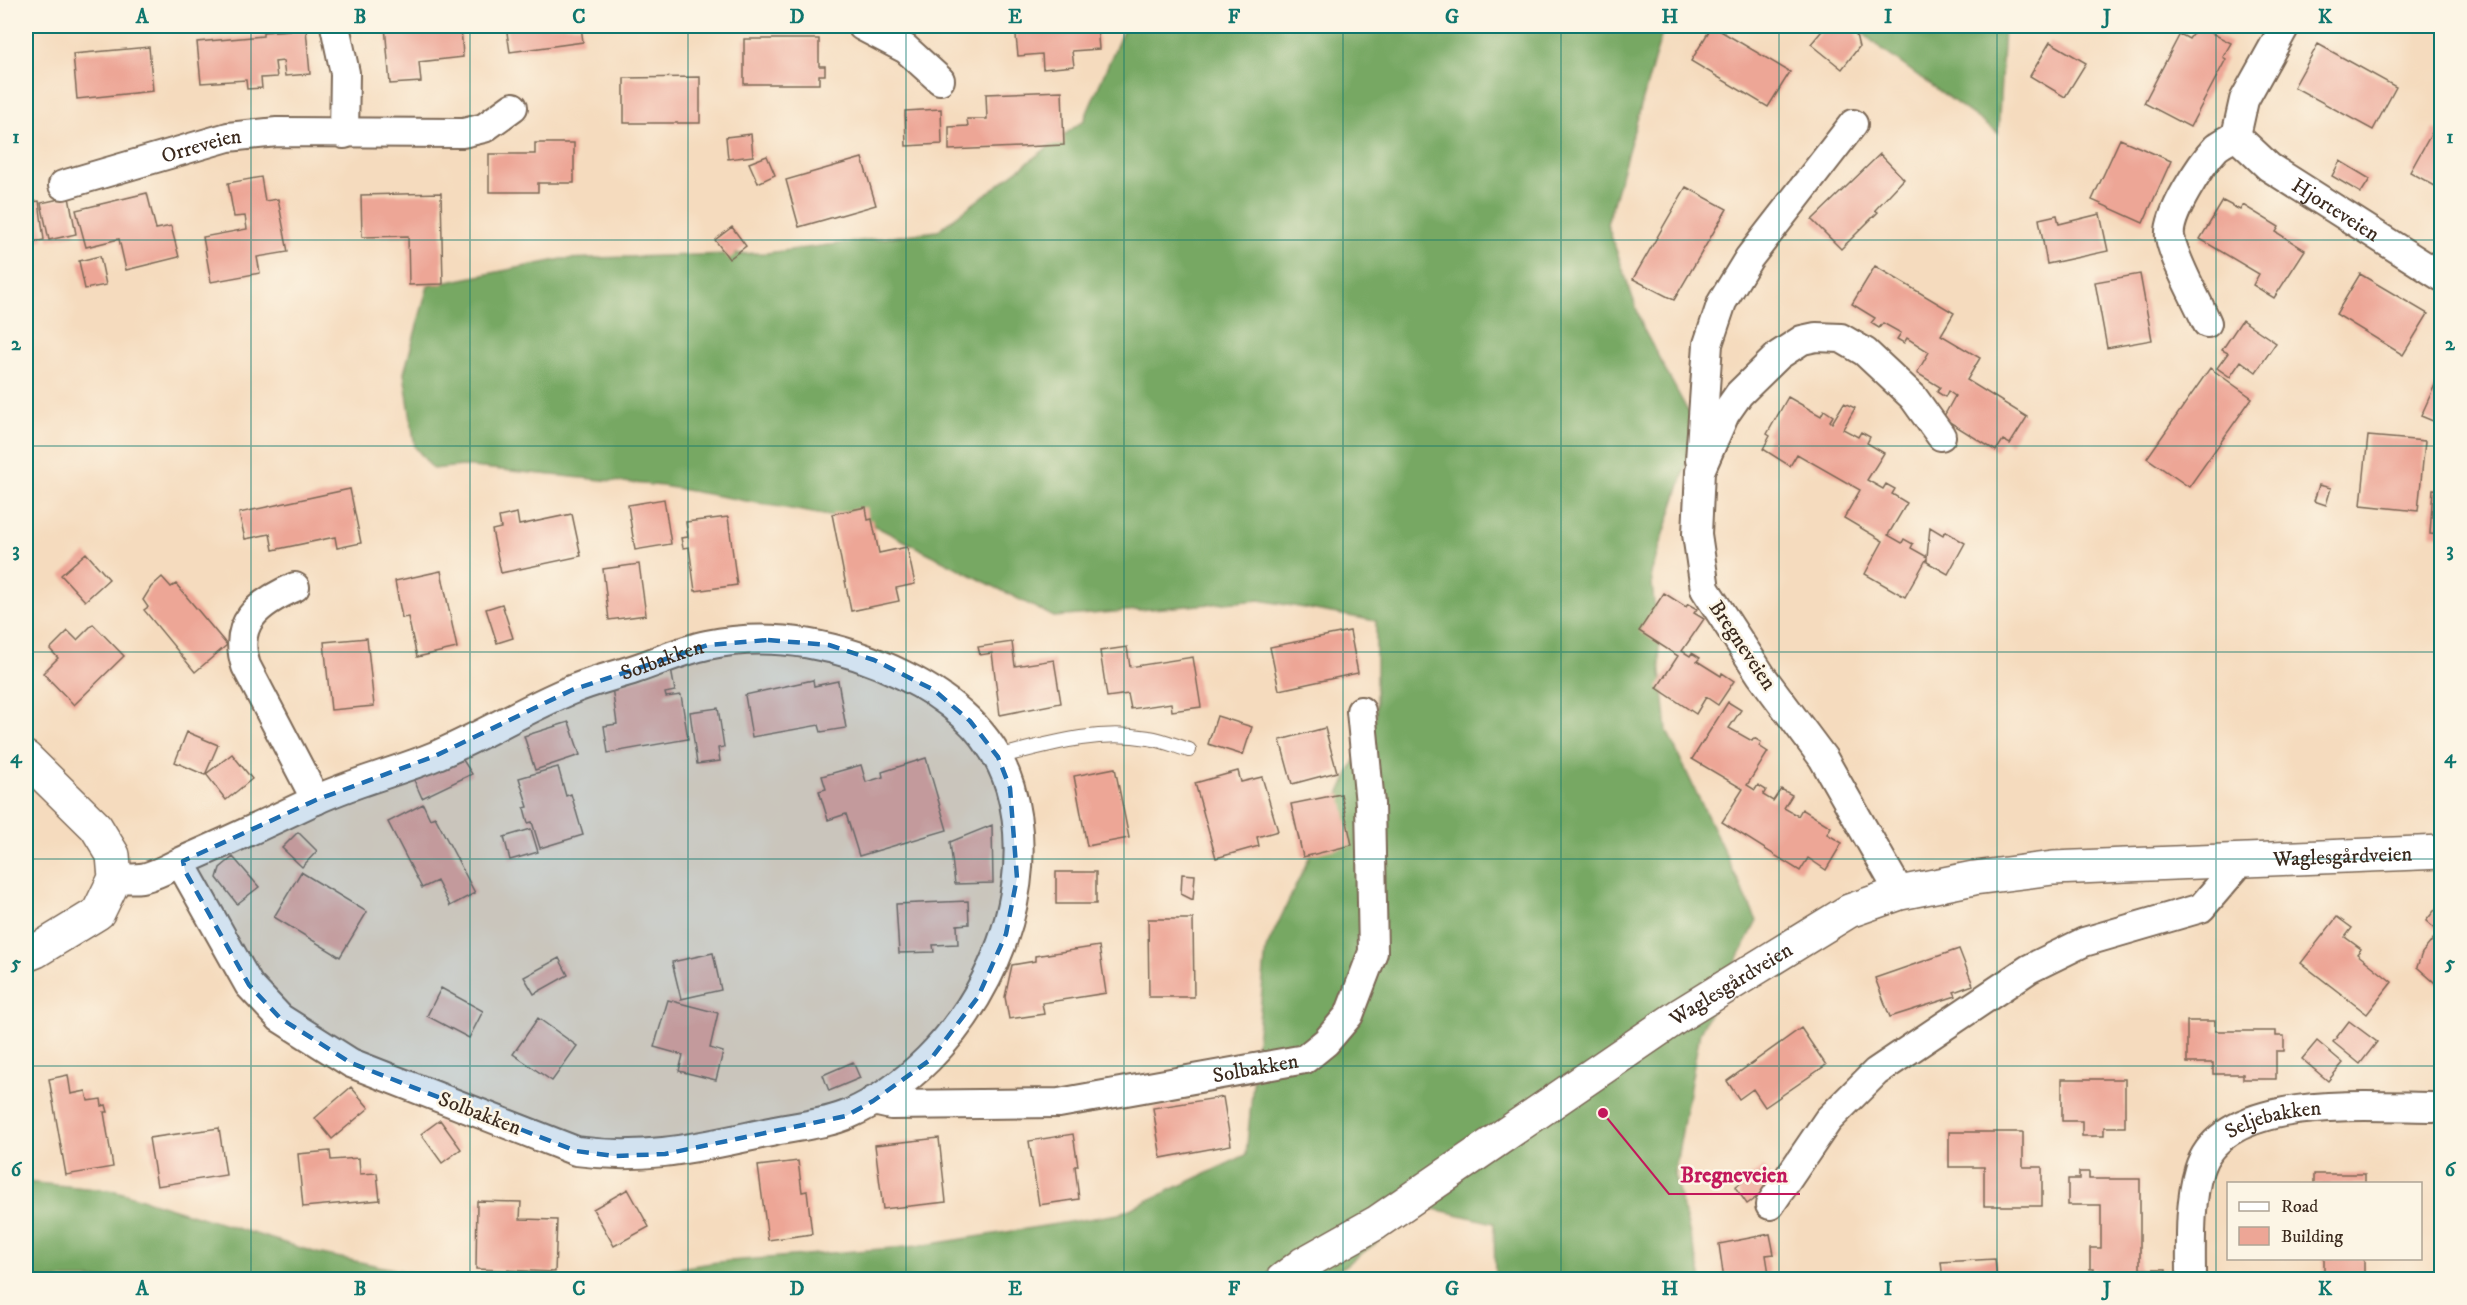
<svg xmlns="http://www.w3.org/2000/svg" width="2467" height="1305" viewBox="0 0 2467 1305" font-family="'IM FELL DW Pica',serif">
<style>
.forest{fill:#77a863;stroke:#596940;stroke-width:1.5}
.building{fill:#eda696}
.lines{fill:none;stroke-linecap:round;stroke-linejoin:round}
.lane-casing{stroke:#7c6856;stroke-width:16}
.street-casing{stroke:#7c6856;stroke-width:32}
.secondary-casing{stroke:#7c6856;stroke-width:36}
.lane{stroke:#fff;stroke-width:14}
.street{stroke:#fff;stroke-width:28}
.secondary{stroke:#fff;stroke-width:33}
.marked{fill:#1f6fb2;fill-opacity:0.2;stroke:#1f6fb2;stroke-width:4.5;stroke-dasharray:12 8;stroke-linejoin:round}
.grid{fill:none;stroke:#0f766e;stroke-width:1.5;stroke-opacity:0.55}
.labels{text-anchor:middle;stroke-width:5;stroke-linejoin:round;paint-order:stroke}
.street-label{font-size:21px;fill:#3b2a1e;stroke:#fcf5e5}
.leader{fill:none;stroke:#c2185b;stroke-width:2}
.callout-dot{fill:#c2185b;stroke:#fcf5e5;stroke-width:2}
.callout-label{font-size:22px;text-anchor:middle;font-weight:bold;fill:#c2185b;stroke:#fcf5e5;stroke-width:5;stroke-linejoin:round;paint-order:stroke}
.neatline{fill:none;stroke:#0f766e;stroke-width:2}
.grid-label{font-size:20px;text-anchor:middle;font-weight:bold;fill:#0f766e}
</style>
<rect width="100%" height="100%" fill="#fcf5e5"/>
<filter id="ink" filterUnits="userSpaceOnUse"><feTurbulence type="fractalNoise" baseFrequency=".0167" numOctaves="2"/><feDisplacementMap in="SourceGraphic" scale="12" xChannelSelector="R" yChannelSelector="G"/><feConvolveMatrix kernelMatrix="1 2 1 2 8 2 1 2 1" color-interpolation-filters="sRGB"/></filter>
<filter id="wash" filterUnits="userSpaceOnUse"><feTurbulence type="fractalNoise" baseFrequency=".008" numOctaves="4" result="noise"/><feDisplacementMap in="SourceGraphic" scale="24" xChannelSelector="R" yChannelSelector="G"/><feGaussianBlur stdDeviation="1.35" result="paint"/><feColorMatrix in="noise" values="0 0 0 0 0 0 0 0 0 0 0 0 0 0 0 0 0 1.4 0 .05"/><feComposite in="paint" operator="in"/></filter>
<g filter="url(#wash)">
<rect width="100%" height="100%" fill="#f5dbbe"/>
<path class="forest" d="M 1125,26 L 1664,26 L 1607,224 L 1644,330 L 1698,430 L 1651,573 L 1667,731 L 1757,921 L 1700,1032 L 1674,1175 L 1702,1279 L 1495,1279 L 1494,1223 L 1426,1207 L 1326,1279 L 609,1279 L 718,1262 L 919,1246 L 1119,1214 L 1246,1155 L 1266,949 L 1376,716 L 1376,621 L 1260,600 L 1054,617 L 869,523 L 663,486 L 462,466 L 433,469 L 415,447 L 404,373 L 428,286 L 562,259 L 767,253 L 937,231 L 1084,120 Z
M 1855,26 L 2004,26 L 1998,133 L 1881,49 Z
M 26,1182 L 116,1191 L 317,1253 L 441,1279 L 26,1279 Z"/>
<g id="blocks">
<path class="building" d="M 385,26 L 461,26 L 463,57 L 419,62 L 421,82 L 390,84 Z
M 506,26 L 581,26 L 583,42 L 510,52 Z
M 1015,26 L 1097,26 L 1099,49 L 1072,51 L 1074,66 L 1043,69 L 1042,54 L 1018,56 Z
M 1712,26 L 1790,72 L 1768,107 L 1691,61 Z
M 1826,26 L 1854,26 L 1859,47 L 1842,69 L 1811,44 Z
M 2198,26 L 2231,43 L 2223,57 L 2226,59 L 2190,127 L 2144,103 L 2180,34 L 2189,39 Z
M 306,29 L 310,74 L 285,76 L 283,61 L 275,62 L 277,77 L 261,78 L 262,88 L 247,89 L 246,80 L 201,83 L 197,42 L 263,36 L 263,32 Z
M 744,39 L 819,39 L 819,66 L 825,66 L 825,75 L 819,75 L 819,84 L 744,84 Z
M 2050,42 L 2086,63 L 2065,97 L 2030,76 Z
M 2318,44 L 2396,87 L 2373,130 L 2294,87 Z
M 149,47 L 153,91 L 77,99 L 73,54 Z
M 700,77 L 700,123 L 624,123 L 624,78 Z
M 1062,91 L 1064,145 L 949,150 L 949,127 L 968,126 L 967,119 L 987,119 L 986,94 Z
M 941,109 L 942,144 L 906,146 L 905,111 Z
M 2434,129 L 2442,133 L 2442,190 L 2410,172 Z
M 751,134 L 753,156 L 728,159 L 726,137 Z
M 2120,139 L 2171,161 L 2143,223 L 2092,200 Z
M 535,143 L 574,143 L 574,183 L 538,183 L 538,192 L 489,192 L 489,154 L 535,154 Z
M 1880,154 L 1904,179 L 1875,210 L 1878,212 L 1841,249 L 1812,220 Z
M 767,156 L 775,175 L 758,183 L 749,163 Z
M 862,158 L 876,205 L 799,227 L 786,180 Z
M 2340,161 L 2370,179 L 2361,193 L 2332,176 Z
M 261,177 L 265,201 L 278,199 L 288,252 L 257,257 L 260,273 L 211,282 L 203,237 L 247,229 L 245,216 L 234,217 L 228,183 Z
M 1686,187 L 1727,209 L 1674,300 L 1633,279 Z
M 147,193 L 156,229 L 171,226 L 179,257 L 126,270 L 119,239 L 86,247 L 76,210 Z
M 441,193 L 443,284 L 409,285 L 408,236 L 362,237 L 361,195 Z
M 69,197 L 76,234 L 49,240 L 41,203 Z
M 39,201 L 44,240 L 26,243 L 26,203 Z
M 2223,201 L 2240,210 L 2243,205 L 2279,227 L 2276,232 L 2305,250 L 2274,298 L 2253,285 L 2259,274 L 2200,239 Z
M 2100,214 L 2108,251 L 2047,264 L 2039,219 L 2057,215 L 2059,224 Z
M 732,227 L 746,246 L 729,259 L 715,240 Z
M 100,256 L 106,285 L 85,289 L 79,261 Z
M 1875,266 L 1954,313 L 1941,335 L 1980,358 L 1967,380 L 2027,417 L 2010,444 L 2003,440 L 1996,451 L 1943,418 L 1955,396 L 1948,391 L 1945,397 L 1937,392 L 1940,387 L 1917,373 L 1929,352 L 1907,338 L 1904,343 L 1897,339 L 1901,333 L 1883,323 L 1879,328 L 1871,323 L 1875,318 L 1852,304 Z
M 2140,274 L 2152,340 L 2107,348 L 2095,282 Z
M 2360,274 L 2428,314 L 2403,355 L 2336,314 Z
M 2242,320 L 2276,343 L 2256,372 L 2241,361 L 2230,377 L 2217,368 L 2228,353 L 2222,350 Z
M 2210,368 L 2252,398 L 2189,487 L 2147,458 Z
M 2438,378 L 2442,380 L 2440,424 L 2421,416 Z
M 1788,397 L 1821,416 L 1824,410 L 1833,416 L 1830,421 L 1832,423 L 1844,403 L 1855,408 L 1843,429 L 1858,437 L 1861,432 L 1870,437 L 1867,443 L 1884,453 L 1867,480 L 1883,489 L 1886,484 L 1895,489 L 1892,494 L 1907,503 L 1888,535 L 1902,543 L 1904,539 L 1913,544 L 1911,548 L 1927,557 L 1930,527 L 1943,535 L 1945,531 L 1965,543 L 1948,574 L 1927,562 L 1927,558 L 1905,597 L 1865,574 L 1883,541 L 1844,518 L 1860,490 L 1797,454 L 1790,466 L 1763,449 L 1770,436 L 1767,434 Z
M 2368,436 L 2425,441 L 2418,511 L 2361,505 Z
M 2319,485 L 2331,488 L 2326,505 L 2314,501 Z
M 350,489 L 361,543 L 337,548 L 335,537 L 273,550 L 270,534 L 245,539 L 239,513 Z
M 2433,489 L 2442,490 L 2442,535 L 2430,534 Z
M 664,499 L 671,544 L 635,550 L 628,505 Z
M 866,507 L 868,520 L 872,519 L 879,553 L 907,547 L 915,584 L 896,588 L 899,601 L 851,611 L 832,514 Z
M 517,513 L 519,525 L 572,514 L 581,556 L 501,573 L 492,530 L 501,528 L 499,517 Z
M 728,517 L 737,585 L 695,591 L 689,547 L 683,548 L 681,538 L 688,537 L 686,522 Z
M 86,553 L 109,579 L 85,601 L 61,575 Z
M 26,562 L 31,598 L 26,598 Z
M 639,564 L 646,615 L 609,620 L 603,569 Z
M 441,571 L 457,648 L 417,657 L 408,617 L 402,618 L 395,581 Z
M 162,577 L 171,587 L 176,584 L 227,645 L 195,672 L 144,610 L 148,607 L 143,600 L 151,587 Z
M 1664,593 L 1686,607 L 1688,604 L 1697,609 L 1694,613 L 1704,619 L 1682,651 L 1690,656 L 1692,653 L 1700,658 L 1697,661 L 1721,676 L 1722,673 L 1734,681 L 1718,705 L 1706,697 L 1696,714 L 1657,688 L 1678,656 L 1639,631 Z
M 502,604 L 513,638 L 497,643 L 486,609 Z
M 93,624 L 124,656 L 74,705 L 43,673 L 58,658 L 50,649 L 68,631 L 77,640 Z
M 1350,631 L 1358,673 L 1279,690 L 1270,647 Z
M 367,638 L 374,706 L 331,710 L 324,642 Z
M 1012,642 L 1015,666 L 1054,660 L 1061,703 L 1000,715 L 992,653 L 980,655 L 978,647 Z
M 1127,647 L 1130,667 L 1193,657 L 1201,707 L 1172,711 L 1171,703 L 1131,709 L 1128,694 L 1107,697 L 1100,651 Z
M 671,669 L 675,691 L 665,693 L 666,697 L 681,695 L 688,739 L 608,753 L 604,726 L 617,724 L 612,687 Z
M 813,680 L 814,686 L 838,681 L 846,728 L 821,732 L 819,725 L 752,737 L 745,695 Z
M 1728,702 L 1741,710 L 1729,728 L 1752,741 L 1754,738 L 1761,742 L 1759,746 L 1768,752 L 1747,785 L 1755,790 L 1758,785 L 1766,790 L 1763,795 L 1773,801 L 1781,789 L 1792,795 L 1784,808 L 1798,816 L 1802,809 L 1831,827 L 1827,834 L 1842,843 L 1826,870 L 1808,858 L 1800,871 L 1722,822 L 1743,789 L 1692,759 Z
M 718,708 L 724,747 L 718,748 L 720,761 L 697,764 L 690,712 Z
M 1217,716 L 1252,727 L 1243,755 L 1208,744 Z
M 569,722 L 580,755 L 535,770 L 524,736 Z
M 1325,728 L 1337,772 L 1292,784 L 1280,740 Z
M 187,732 L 218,745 L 205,775 L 175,762 Z
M 232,754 L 252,779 L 226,800 L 206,774 Z
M 926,758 L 947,830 L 859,856 L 846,814 L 828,820 L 819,791 L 826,789 L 822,776 L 861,765 L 866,782 L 883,777 L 882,772 Z
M 463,760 L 472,774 L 422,798 L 414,780 Z
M 558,767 L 566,796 L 571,794 L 583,835 L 540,848 L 532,822 L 528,823 L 524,808 L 528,807 L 519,778 Z
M 1115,768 L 1129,838 L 1087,846 L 1074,776 Z
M 1238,771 L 1241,782 L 1262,777 L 1278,831 L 1257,837 L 1259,846 L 1216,858 L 1195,783 Z
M 1341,794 L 1352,845 L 1303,857 L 1291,804 Z
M 423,804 L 430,819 L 435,817 L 475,893 L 450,906 L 437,881 L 422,888 L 388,822 Z
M 992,825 L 993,883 L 955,884 L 950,842 Z
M 531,829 L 538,852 L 510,860 L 504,837 Z
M 298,832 L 317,851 L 302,867 L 282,848 Z
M 233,857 L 259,887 L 237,904 L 217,878 L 220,868 Z
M 301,872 L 367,912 L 340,957 L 274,917 Z
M 1056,872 L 1096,872 L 1096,904 L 1056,904 Z
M 1182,874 L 1195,875 L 1193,900 L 1181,894 Z
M 968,901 L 969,924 L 957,925 L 958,944 L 933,945 L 934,952 L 899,953 L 896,904 Z
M 2438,906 L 2442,909 L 2442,989 L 2417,967 L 2422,953 L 2439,932 L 2426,921 Z
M 2337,917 L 2352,928 L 2345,937 L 2361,949 L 2357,954 L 2392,982 L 2367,1014 L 2301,963 Z
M 1148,919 L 1193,919 L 1194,997 L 1149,997 Z
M 1099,946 L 1106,993 L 1042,1003 L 1044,1014 L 1009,1019 L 1005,997 L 1012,965 L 1035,961 L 1035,956 Z
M 1959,949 L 1973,985 L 1954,992 L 1956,996 L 1890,1017 L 1875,978 Z
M 713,953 L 721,990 L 681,999 L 672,962 Z
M 559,958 L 568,975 L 534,994 L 524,977 Z
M 441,988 L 483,1011 L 469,1038 L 427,1016 Z
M 668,1000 L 718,1013 L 710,1048 L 723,1052 L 716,1080 L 679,1071 L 683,1055 L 654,1047 Z
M 538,1018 L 577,1046 L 552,1081 L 513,1054 Z
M 2187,1021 L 2215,1021 L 2215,1031 L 2276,1031 L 2276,1036 L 2284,1036 L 2284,1051 L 2276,1051 L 2276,1079 L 2243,1079 L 2243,1074 L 2213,1074 L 2213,1063 L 2187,1063 Z
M 2349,1021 L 2377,1042 L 2360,1064 L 2333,1042 Z
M 1801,1028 L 1826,1065 L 1765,1107 L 1753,1089 L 1739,1099 L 1727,1081 Z
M 2317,1041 L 2343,1063 L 2328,1081 L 2302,1059 Z
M 853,1062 L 860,1078 L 829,1091 L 823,1075 Z
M 68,1075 L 71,1094 L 86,1091 L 88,1101 L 101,1099 L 102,1106 L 106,1105 L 108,1112 L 104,1112 L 113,1167 L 66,1175 L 49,1079 Z
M 2062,1079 L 2125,1079 L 2125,1127 L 2104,1127 L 2104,1136 L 2082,1136 L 2082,1121 L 2062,1121 Z
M 351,1087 L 369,1108 L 332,1139 L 315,1118 Z
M 1223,1097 L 1231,1145 L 1161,1158 L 1153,1108 Z
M 440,1120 L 461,1149 L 442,1163 L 421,1134 Z
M 219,1128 L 226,1175 L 157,1186 L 149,1138 Z
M 1949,1132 L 2023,1132 L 2023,1167 L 2042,1167 L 2042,1206 L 1984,1206 L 1984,1167 L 1949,1167 Z
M 1073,1134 L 1078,1166 L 1075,1166 L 1079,1199 L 1039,1205 L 1029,1141 Z
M 939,1138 L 946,1202 L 883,1209 L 875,1145 Z
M 330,1151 L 331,1160 L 359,1158 L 360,1174 L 377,1173 L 380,1200 L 303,1207 L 298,1154 Z
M 798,1161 L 802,1192 L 807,1191 L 812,1234 L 768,1240 L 758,1166 Z
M 1763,1167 L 1775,1184 L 1747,1204 L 1735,1187 Z
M 2079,1172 L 2089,1172 L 2089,1179 L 2140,1179 L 2140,1269 L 2166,1269 L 2166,1280 L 2094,1280 L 2094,1269 L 2090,1269 L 2090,1248 L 2101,1248 L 2101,1205 L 2068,1205 L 2068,1179 L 2079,1179 Z
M 2314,1174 L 2365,1174 L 2365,1184 L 2314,1184 Z
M 628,1189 L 649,1227 L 614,1246 L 593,1209 Z
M 477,1201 L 521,1202 L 520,1219 L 557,1220 L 555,1272 L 476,1269 Z
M 1770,1234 L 1774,1254 L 1766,1255 L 1770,1280 L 1724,1280 L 1719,1244 Z
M 2324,1258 L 2364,1258 L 2364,1280 L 2324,1280 Z
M 1995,1259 L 1997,1280 L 1943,1280 L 1941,1262 Z"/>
</g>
</g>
<g filter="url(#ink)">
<use href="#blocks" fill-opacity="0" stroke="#7c6856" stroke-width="1.5"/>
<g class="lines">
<g class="lane-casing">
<path id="lane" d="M 998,757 C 1049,744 1096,729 1149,738 C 1163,740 1176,746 1189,750"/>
</g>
<g class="street-casing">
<g id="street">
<path d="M 335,26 L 345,73 L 344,134"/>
<path d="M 862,26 L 906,49 L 940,80"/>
<path id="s1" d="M 2285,26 L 2244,100 L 2236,136 L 2269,167 L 2442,277"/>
<path id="s2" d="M 63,185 L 228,137 L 277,132 L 463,133 L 484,128 L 513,107"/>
<path d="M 2207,323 C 2197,300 2174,260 2170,237 C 2167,215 2201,164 2216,148 C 2222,143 2229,140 2236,136"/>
<path d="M 1700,460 L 1708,344 L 1722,302 L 1749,258 L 1853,124"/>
<path d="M 295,587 C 258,603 232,623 246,666 L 316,800"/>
<path id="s3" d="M 115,878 C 123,878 133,879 141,878 C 156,876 173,865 187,859 C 228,841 269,822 309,803 C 349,783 394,773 435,756 C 482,736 525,709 571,690 C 592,681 614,676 635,669 C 659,661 683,650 707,645 C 774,631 843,645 903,675 C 950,698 994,734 1010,787 C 1046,912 965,1063 849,1114 C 827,1124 798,1126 775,1131 C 702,1146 651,1161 576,1151 L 351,1063 L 280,1018 L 249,985 L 185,871 L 183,861"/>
<path d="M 1900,893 L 1823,758 L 1761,675 L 1705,589 L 1697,534 L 1700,471 L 1725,414 L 1739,394 L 1779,355 L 1802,340 L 1816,337 L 1841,338 L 1865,352 L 1913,397 L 1941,436"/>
<path id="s4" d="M 873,1101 L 891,1105 L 1059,1103 L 1305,1059 L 1326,1042 L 1349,1015 L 1373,952 L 1370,804 L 1361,711"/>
<path d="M 1770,1205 L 1828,1120 L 1876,1072 L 2029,969 L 2084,942 L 2201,908 L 2242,860"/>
<path id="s5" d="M 2191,1280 C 2191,1244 2189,1204 2199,1170 C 2223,1090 2377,1108 2442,1107"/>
</g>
</g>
<g class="secondary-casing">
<g id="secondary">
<path d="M 26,758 L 96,827 L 113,855 L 115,878 L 98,913 L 36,951 L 26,955"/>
<path id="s6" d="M 1282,1280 L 1303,1264 L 1376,1223 L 1680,1015 L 1849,911 L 1900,893 L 1974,878 L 2053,868 L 2442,852"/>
</g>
</g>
<use href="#lane" class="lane"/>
<use href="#street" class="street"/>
<use href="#secondary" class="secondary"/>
</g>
</g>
<path class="marked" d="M 768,640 L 829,645 L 874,660 L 934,690 L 970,721 L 998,757 L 1010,788 L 1017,878 L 1006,934 L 978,997 L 930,1060 L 873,1101 L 846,1116 L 665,1154 L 614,1156 L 576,1151 L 351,1063 L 280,1018 L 249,985 L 185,871 L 183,861 L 316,800 L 435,756 L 572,690 L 708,645 Z"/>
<path class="grid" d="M 251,26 L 251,1280M 470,26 L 470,1280M 688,26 L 688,1280M 906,26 L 906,1280M 1124,26 L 1124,1280M 1343,26 L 1343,1280M 1561,26 L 1561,1280M 1779,26 L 1779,1280M 1997,26 L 1997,1280M 2216,26 L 2216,1280M 26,240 L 2442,240M 26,446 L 2442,446M 26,652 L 2442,652M 26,859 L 2442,859M 26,1066 L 2442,1066"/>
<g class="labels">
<g class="street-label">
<text dy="7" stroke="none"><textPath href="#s2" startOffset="144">Orreveien</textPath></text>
<text dy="7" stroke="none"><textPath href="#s1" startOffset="246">Hjorteveien</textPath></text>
<text transform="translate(1743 645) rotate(56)" y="7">Bregneveien</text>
<text dy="7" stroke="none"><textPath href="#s3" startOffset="592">Solbakken</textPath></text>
<text dy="7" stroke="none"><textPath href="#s6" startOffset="1176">Waglesgårdveien</textPath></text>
<text dy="7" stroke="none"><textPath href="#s6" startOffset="538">Waglesgårdveien</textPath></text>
<text dy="7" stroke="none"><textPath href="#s4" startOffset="386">Solbakken</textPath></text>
<text transform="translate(480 1113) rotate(21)" y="7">Solbakken</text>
<text dy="7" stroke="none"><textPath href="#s5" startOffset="207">Seljebakken</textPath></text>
</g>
</g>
<path class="leader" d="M1603 1113L1669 1194H1800"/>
<circle class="callout-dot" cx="1603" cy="1113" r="6"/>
<g class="callout-label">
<text x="1734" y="1182">Bregneveien</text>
</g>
<rect width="2467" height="1305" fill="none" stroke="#fcf5e5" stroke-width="66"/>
<rect x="2227" y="1182" width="195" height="78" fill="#fcf5e5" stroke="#afa495" stroke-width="1.5"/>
<rect x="2239" y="1202" width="30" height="9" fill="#ffffff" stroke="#afa495" stroke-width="1.5"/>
<text x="2281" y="1212" font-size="18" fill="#3b2a1e">Road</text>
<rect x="2239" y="1227" width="30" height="18" fill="#eda696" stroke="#afa495" stroke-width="1.5"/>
<text x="2281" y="1242" font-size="18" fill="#3b2a1e">Building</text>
<rect x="33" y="33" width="2401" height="1239" class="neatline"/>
<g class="grid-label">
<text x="142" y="23">A</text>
<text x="360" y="23">B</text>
<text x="579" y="23">C</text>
<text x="797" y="23">D</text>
<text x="1015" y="23">E</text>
<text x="1234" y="23">F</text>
<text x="1452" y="23">G</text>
<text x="1670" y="23">H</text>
<text x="1888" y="23">I</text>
<text x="2107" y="23">J</text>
<text x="2325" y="23">K</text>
<text x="16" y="143">1</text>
<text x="2450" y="143">1</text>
<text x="16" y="350">2</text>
<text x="2450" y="350">2</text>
<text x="16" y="556">3</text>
<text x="2450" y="556">3</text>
<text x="16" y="763">4</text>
<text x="2450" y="763">4</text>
<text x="16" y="969">5</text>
<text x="2450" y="969">5</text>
<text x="16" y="1176">6</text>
<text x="2450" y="1176">6</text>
<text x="142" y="1295">A</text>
<text x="360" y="1295">B</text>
<text x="579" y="1295">C</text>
<text x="797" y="1295">D</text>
<text x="1015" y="1295">E</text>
<text x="1234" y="1295">F</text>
<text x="1452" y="1295">G</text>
<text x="1670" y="1295">H</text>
<text x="1888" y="1295">I</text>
<text x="2107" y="1295">J</text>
<text x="2325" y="1295">K</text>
</g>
</svg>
